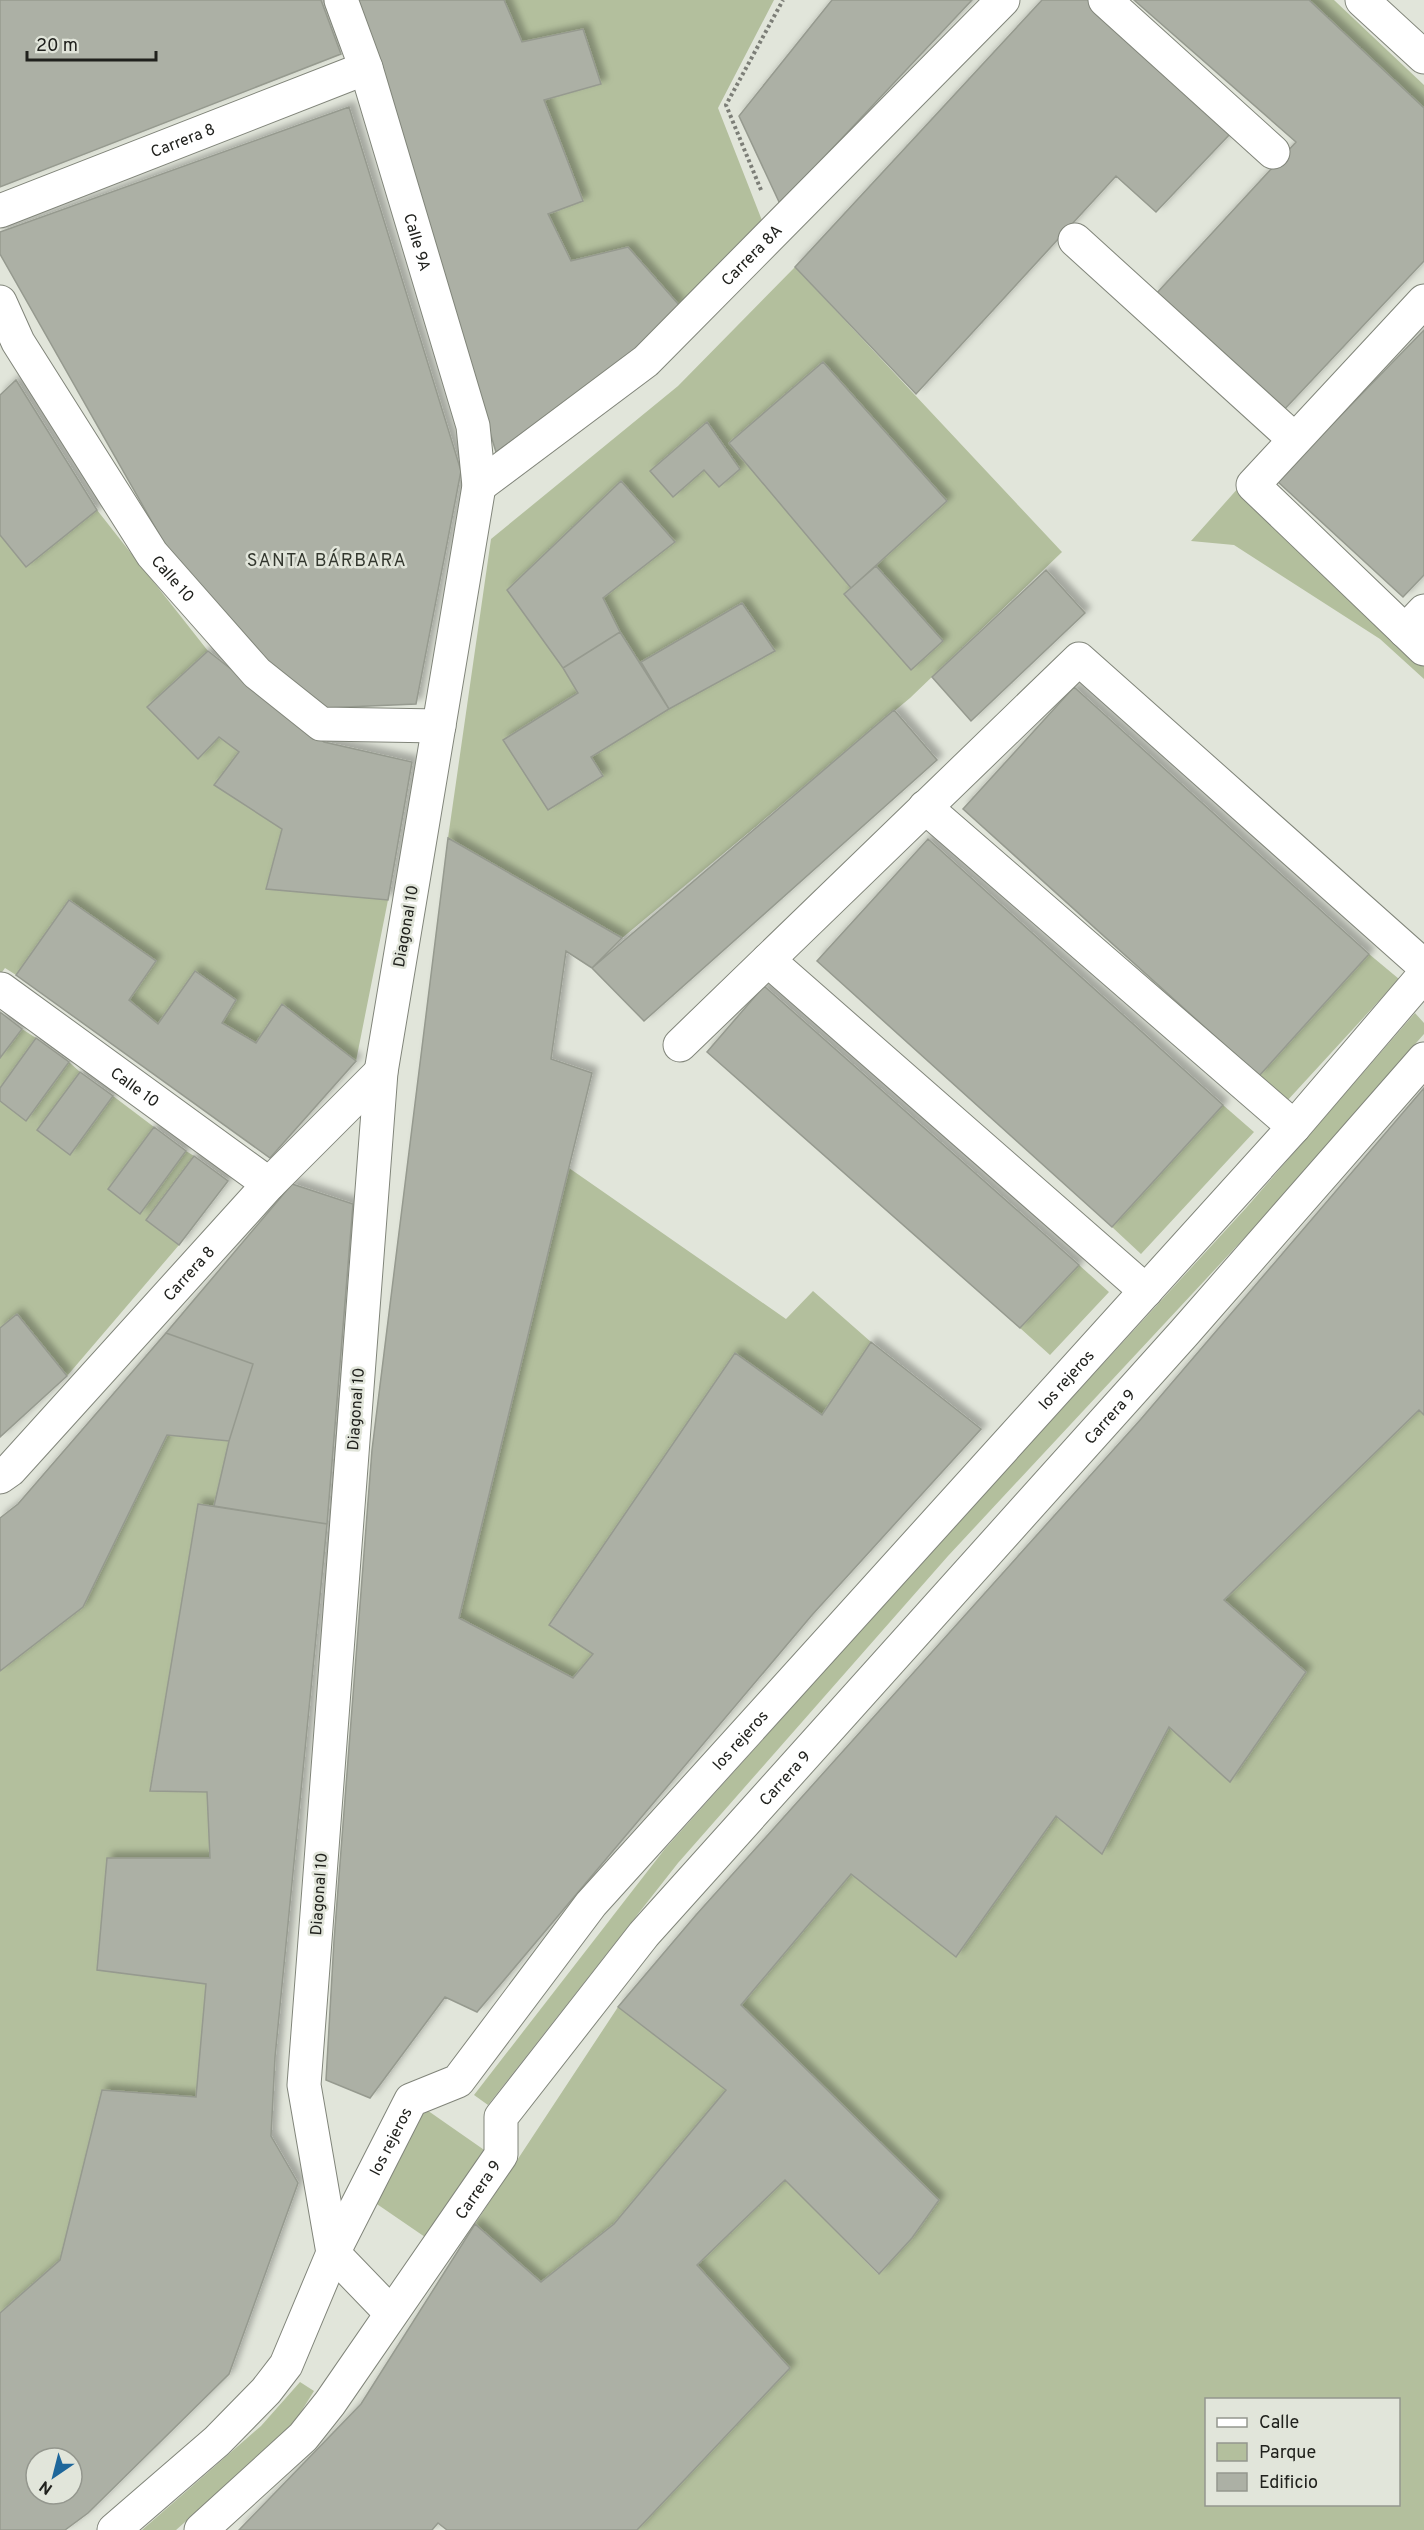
<svg xmlns="http://www.w3.org/2000/svg" width="1424" height="2530" viewBox="0 0 1424 2530" font-family="Overpass,sans-serif">
<style>
.green{fill:#b3bf9d;fill-rule:evenodd}
.building{fill:#acb0a5;stroke:#969a8f;stroke-width:1.5;fill-rule:evenodd;filter:url(#shadow)}
.lines{fill:none;stroke-linecap:round;stroke-linejoin:round}
.minor-casing{stroke:#81857a;stroke-width:35}
.path{stroke:#7c7e77;stroke-width:4;stroke-dasharray:3 3;stroke-linecap:butt}
.minor{stroke:#fff;stroke-width:33}
.labels{text-anchor:middle;stroke-width:5;stroke-linejoin:round;paint-order:stroke}
.street-label{font-size:16px;fill:#20211d;stroke:#e1e5da}
.neighbourhood-label{font-size:18px;letter-spacing:1.5px;fill:#32362d;stroke:#e1e5da}
</style>
<defs>
<filter id="shadow"><feDropShadow dx="5.5" dy="-5.5" stdDeviation="3" flood-color="#0004"/></filter>
</defs>
<rect width="100%" height="100%" fill="#e1e5da"/>
<path class="green" d="M 504,0 L 774,0 L 718,108 L 763,223 L 679,305 L 628,247 L 571,261 L 548,214 L 583,201 L 544,100 L 601,84 L 583,29 L 522,42 Z
M 1309,0 L 1334,0 L 1424,85 L 1424,108 Z
M 795,267 L 1062,552 L 910,698 L 622,938 L 448,838 L 491,539 L 678,386 Z
M 1240,486 L 1424,658 L 1424,679 L 1380,639 L 1234,545 L 1191,541 Z
M 97,510 L 208,651 L 147,707 L 198,758 L 219,737 L 239,752 L 214,785 L 282,829 L 266,888 L 388,900 L 356,1061 L 282,1004 L 256,1043 L 222,1023 L 235,999 L 195,972 L 158,1024 L 129,1000 L 156,961 L 69,900 L 16,975 L 5,968 L 0,975 L 0,535 L 26,567 Z
M 1369,954 L 1399,979 L 1286,1102 L 1259,1076 Z
M 1415,1013 L 1424,1023 L 1424,1034 L 1261,1220 L 948,1556 L 678,1863 L 488,2105 L 474,2095 L 664,1850 L 935,1547 L 1246,1208 Z
M 22,1029 L 36,1038 L 0,1088 L 0,1058 Z
M 69,1062 L 80,1072 L 37,1130 L 70,1154 L 113,1096 L 154,1127 L 108,1189 L 140,1213 L 186,1151 L 194,1156 L 146,1220 L 179,1245 L 67,1376 L 17,1315 L 0,1328 L 0,1101 L 26,1120 Z
M 1223,1105 L 1254,1132 L 1141,1254 L 1112,1227 Z
M 569,1168 L 786,1319 L 813,1291 L 871,1342 L 822,1415 L 735,1353 L 549,1625 L 593,1654 L 573,1678 L 459,1618 Z
M 1079,1265 L 1109,1292 L 1050,1355 L 1020,1328 Z
M 1419,1410 L 1424,1415 L 1424,2530 L 637,2530 L 789,2368 L 697,2265 L 785,2180 L 878,2274 L 912,2238 L 939,2200 L 741,2005 L 851,1874 L 956,1957 L 1056,1816 L 1102,1854 L 1169,1727 L 1230,1781 L 1306,1672 L 1224,1600 ZM 1206,2400 L 1398,2400 L 1398,2504 L 1206,2504 Z
M 167,1435 L 229,1441 L 214,1506 L 198,1504 L 150,1790 L 207,1792 L 210,1858 L 108,1859 L 97,1969 L 206,1984 L 196,2097 L 102,2090 L 60,2260 L 0,2313 L 0,1671 L 83,1607 Z
M 618,2007 L 726,2090 L 614,2224 L 541,2282 L 475,2224 Z
M 424,2108 L 490,2154 L 425,2237 L 371,2200 Z
M 300,2382 L 314,2391 L 294,2423 L 277,2441 L 176,2530 L 142,2530 L 261,2426 Z"/>
<path class="building" d="M 0,0 L 321,0 L 341,54 L 0,187 Z
M 354,0 L 504,0 L 522,42 L 583,29 L 601,84 L 544,100 L 583,201 L 548,214 L 571,261 L 628,247 L 679,305 L 636,352 L 496,452 L 376,58 Z
M 832,0 L 972,0 L 780,204 L 739,116 Z
M 1042,0 L 1089,0 L 1230,134 L 1156,212 L 1116,176 L 916,394 L 795,267 Z
M 1134,0 L 1309,0 L 1424,108 L 1424,261 L 1281,413 L 1155,295 L 1296,142 Z
M 349,107 L 461,471 L 416,704 L 323,708 L 272,671 L 164,543 L 0,254 L 0,232 Z
M 1424,330 L 1424,575 L 1403,597 L 1277,481 Z
M 823,362 L 947,501 L 851,588 L 729,443 Z
M 16,380 L 97,510 L 26,567 L 0,535 L 0,395 Z
M 707,422 L 740,469 L 719,487 L 704,470 L 673,497 L 650,471 Z
M 621,481 L 675,542 L 603,598 L 620,632 L 563,668 L 507,590 Z
M 876,566 L 943,641 L 911,670 L 844,594 Z
M 1046,570 L 1085,613 L 971,721 L 932,677 Z
M 742,603 L 775,651 L 669,709 L 641,662 Z
M 620,632 L 669,709 L 591,757 L 603,776 L 548,810 L 503,740 L 578,693 L 563,668 Z
M 208,651 L 324,742 L 412,762 L 388,900 L 266,889 L 282,829 L 214,785 L 239,752 L 219,737 L 198,759 L 147,707 Z
M 1074,687 L 1369,954 L 1259,1076 L 963,809 Z
M 894,710 L 937,760 L 644,1021 L 592,968 Z
M 448,838 L 622,938 L 592,968 L 566,951 L 551,1059 L 592,1073 L 459,1618 L 573,1678 L 593,1654 L 549,1625 L 735,1353 L 822,1415 L 871,1342 L 981,1429 L 812,1615 L 477,2012 L 445,1997 L 370,2098 L 326,2080 L 334,1941 L 372,1450 Z
M 928,839 L 1223,1105 L 1112,1227 L 817,961 Z
M 69,900 L 156,961 L 129,1000 L 158,1024 L 195,971 L 236,1000 L 222,1023 L 256,1043 L 282,1004 L 356,1061 L 270,1158 L 16,975 Z
M 764,986 L 1079,1265 L 1020,1328 L 707,1052 Z
M 0,1012 L 22,1029 L 0,1058 Z
M 36,1038 L 69,1062 L 26,1121 L 0,1101 L 0,1088 Z
M 80,1072 L 113,1096 L 70,1155 L 37,1130 Z
M 1424,1088 L 1424,1415 L 1419,1410 L 1224,1600 L 1306,1672 L 1230,1782 L 1169,1727 L 1102,1854 L 1056,1816 L 956,1957 L 851,1874 L 741,2005 L 939,2200 L 912,2238 L 879,2274 L 785,2180 L 697,2265 L 790,2368 L 637,2530 L 447,2530 L 438,2523 L 432,2530 L 239,2530 L 361,2404 L 475,2224 L 541,2282 L 614,2224 L 726,2090 L 618,2007 L 696,1915 L 1141,1419 Z
M 154,1127 L 186,1151 L 140,1214 L 108,1189 Z
M 194,1156 L 228,1181 L 179,1245 L 146,1220 Z
M 292,1184 L 353,1204 L 327,1524 L 214,1506 L 229,1441 L 253,1364 L 166,1333 Z
M 17,1314 L 67,1376 L 0,1437 L 0,1328 Z
M 166,1333 L 253,1364 L 229,1441 L 167,1435 L 83,1607 L 0,1671 L 0,1518 L 18,1504 Z
M 198,1504 L 327,1524 L 275,2057 L 271,2136 L 298,2183 L 229,2374 L 88,2513 L 65,2530 L 0,2530 L 0,2313 L 60,2260 L 102,2090 L 196,2097 L 206,1984 L 97,1970 L 107,1858 L 210,1858 L 207,1792 L 150,1791 ZM 36,2458 L 72,2458 L 72,2494 L 36,2494 Z"/>
<g class="lines">
<g class="minor-casing">
<g id="minor">
<path id="s1" d="M 341,0 L 366,68 L 473,426 L 479,486 L 381,1072 L 304,2085 L 333,2253 L 391,2313"/>
<path d="M 1105,0 L 1273,152"/>
<path d="M 1362,0 L 1424,57"/>
<path id="s2" d="M 0,211 L 366,68"/>
<path d="M 1075,240 L 1294,439"/>
<path d="M 1424,301 L 1253,485 L 1424,649"/>
<path id="s3" d="M 0,302 L 18,342 L 152,554 L 257,673 L 321,724 L 439,726"/>
<path id="s4" d="M 479,486 L 646,361 L 1003,0"/>
<path d="M 1405,631 L 1424,611"/>
<path d="M 925,807 L 1294,1127"/>
<path d="M 768,960 L 1146,1291"/>
<path id="s5" d="M 1,989 L 269,1184"/>
<path d="M 680,1045 L 1079,659 L 1424,966"/>
<path id="s6" d="M 0,1477 L 10,1470 L 269,1184 L 381,1072"/>
<path id="s7" d="M 114,2530 L 217,2441 L 266,2391 L 286,2365 L 333,2253 L 411,2100 L 458,2081 L 591,1904 L 1294,1127 L 1424,975"/>
<path id="s8" d="M 201,2530 L 303,2437 L 330,2403 L 501,2155 L 501,2117 L 644,1934 L 1184,1333 L 1424,1059"/>
</g>
</g>
<path class="path" d="M 761,190 L 726,105 L 783,0"/>
<use href="#minor" class="minor"/>
</g>
<g class="labels">
<g class="street-label">
<text dy="6" stroke="none"><textPath href="#s2" startOffset="196">Carrera 8</textPath></text>
<text dy="6" stroke="none"><textPath href="#s1" startOffset="254">Calle 9A</textPath></text>
<text dy="6" stroke="none"><textPath href="#s4" startOffset="358">Carrera 8A</textPath></text>
<text dy="6" stroke="none"><textPath href="#s3" startOffset="327">Calle 10</textPath></text>
<text transform="translate(405 926) rotate(-80)" y="6">Diagonal 10</text>
<text dy="6" stroke="none"><textPath href="#s5" startOffset="166">Calle 10</textPath></text>
<text dy="6" stroke="none"><textPath href="#s6" startOffset="278">Carrera 8</textPath></text>
<text dy="6" stroke="none"><textPath href="#s7" startOffset="1512">los rejeros</textPath></text>
<text transform="translate(355 1409) rotate(-86)" y="6">Diagonal 10</text>
<text dy="6" stroke="none"><textPath href="#s8" startOffset="1449">Carrera 9</textPath></text>
<text dy="6" stroke="none"><textPath href="#s7" startOffset="1026">los rejeros</textPath></text>
<text dy="6" stroke="none"><textPath href="#s8" startOffset="963">Carrera 9</textPath></text>
<text transform="translate(318 1894) rotate(-86)" y="6">Diagonal 10</text>
<text dy="6" stroke="none"><textPath href="#s7" startOffset="486">los rejeros</textPath></text>
<text dy="6" stroke="none"><textPath href="#s8" startOffset="441">Carrera 9</textPath></text>
</g>
<g class="neighbourhood-label">
<text x="327" y="566">SANTA BÁRBARA</text>
</g>
</g>
<rect x="1205" y="2398" width="195" height="108" fill="#e1e5da" stroke="#94978e" stroke-width="1.5"/>
<rect x="1217" y="2418" width="30" height="9" fill="#ffffff" stroke="#94978e" stroke-width="1.5"/>
<text x="1259" y="2428" font-size="18" fill="#20211d">Calle</text>
<rect x="1217" y="2443" width="30" height="18" fill="#b3bf9d" stroke="#94978e" stroke-width="1.5"/>
<text x="1259" y="2458" font-size="18" fill="#20211d">Parque</text>
<rect x="1217" y="2473" width="30" height="18" fill="#acb0a5" stroke="#94978e" stroke-width="1.5"/>
<text x="1259" y="2488" font-size="18" fill="#20211d">Edificio</text>
<g transform="translate(54 2476) rotate(215)"><circle r="28" fill="#e1e5da" stroke="#94978e" stroke-width="1.5"/>
<path d="M0-4.5L10 22L0 15L-10 22Z" fill="#1e679b"/>
<text y="-9" font-size="16" font-weight="bold" text-anchor="middle" fill="#20211d">N</text>
</g>
<path d="M27 51v9h129v-9" fill="none" stroke="#20211d" stroke-width="3"/>
<text x="36" y="51" font-size="18" fill="#20211d" stroke="#e1e5da" stroke-width="4.5" paint-order="stroke">20 m</text>
</svg>
